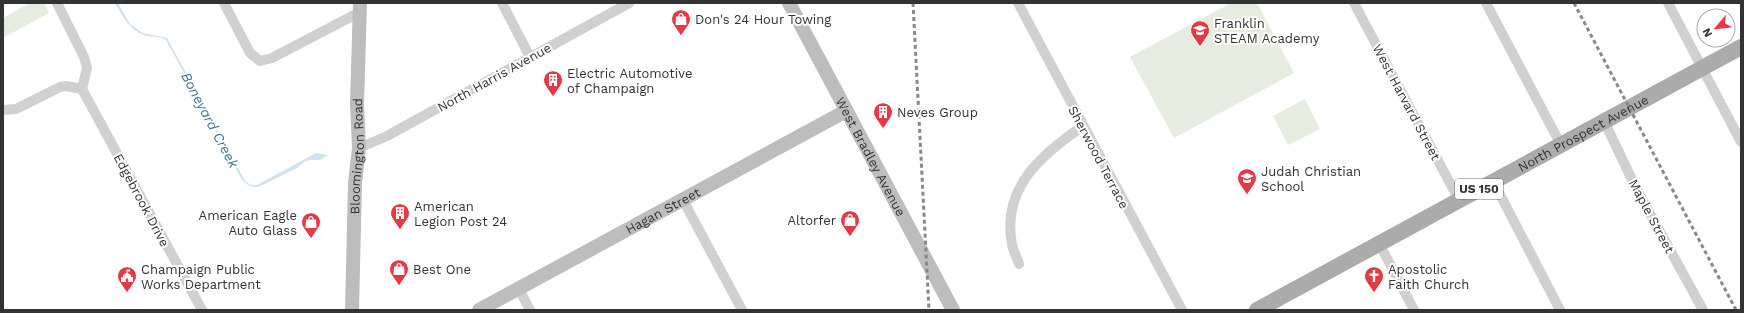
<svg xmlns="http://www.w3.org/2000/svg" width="1744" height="313" viewBox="0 0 1744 313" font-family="'Work Sans',sans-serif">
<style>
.green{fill:#e6ecdf}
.water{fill:#cfe2ee}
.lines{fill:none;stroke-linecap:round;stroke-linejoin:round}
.street{stroke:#d0d0d0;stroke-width:10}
.secondary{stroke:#bdbdbd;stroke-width:14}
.primary{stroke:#ababab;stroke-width:16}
.rail{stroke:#888;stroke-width:3;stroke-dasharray:4 3;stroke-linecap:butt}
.labels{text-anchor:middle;stroke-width:4;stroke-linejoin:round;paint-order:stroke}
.shield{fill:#fff;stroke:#707070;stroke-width:1}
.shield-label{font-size:12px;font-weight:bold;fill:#333}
.poi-label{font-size:13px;fill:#333;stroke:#fff;text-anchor:start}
.street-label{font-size:13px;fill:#333;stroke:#fff}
.water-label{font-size:14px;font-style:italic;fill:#3f7597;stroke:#fff}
</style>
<rect width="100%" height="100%" fill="#fff"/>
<path class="green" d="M 30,3 L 44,3 L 49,13 L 3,38 L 3,18 Z
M 1231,3 L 1257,3 L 1294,73 L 1174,138 L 1130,57 Z
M 1305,99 L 1320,129 L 1288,145 L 1273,116 Z"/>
<path class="water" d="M 115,3 L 118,3 L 130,24 L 143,33 L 167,38 L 245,181 L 251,185 L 257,185 L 316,153 L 328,155 L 320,160 L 310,160 L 304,162 L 297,168 L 258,187 C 250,187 246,185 241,178 L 166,40 C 159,35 152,38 144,35 C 130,30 122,16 115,3 Z"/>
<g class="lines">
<path class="street" d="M 57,3 L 84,57 L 87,68 L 82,89 L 202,310
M 224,3 L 250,53 L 260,61 L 272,58 L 360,12
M 502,3 L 530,57
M 1018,3 L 1182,310
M 1354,3 L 1459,200
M 1486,3 L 1561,145
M 1668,3 L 1741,142
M 3,110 L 16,109 L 60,87 L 66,86 L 82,89
M 1604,121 L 1636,188 L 1703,310
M 359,148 L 387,136 L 629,3
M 1493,181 L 1560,310
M 683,200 L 742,310
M 1379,243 L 1414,310
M 1019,264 C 1017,257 1013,251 1012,244 C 1001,188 1042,154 1083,126
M 519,289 L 530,310"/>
<g class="secondary">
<path id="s1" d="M 789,3 L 953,310"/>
<path id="s2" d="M 352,310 L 355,183 L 359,148 L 357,104 L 360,3"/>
<path id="s3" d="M 479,310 L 846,111"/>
</g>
<path class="primary" id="s4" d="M 1257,310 L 1741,47"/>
<path class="rail" d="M 913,3 L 929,310
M 1574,3 L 1736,310"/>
</g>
<defs>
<g id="shop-pin" transform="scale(1)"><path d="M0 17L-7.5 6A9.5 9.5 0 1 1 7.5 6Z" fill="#e63946" stroke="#fff"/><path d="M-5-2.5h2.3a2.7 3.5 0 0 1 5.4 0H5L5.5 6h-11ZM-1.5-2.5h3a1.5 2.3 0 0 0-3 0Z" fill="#fff"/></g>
<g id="school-pin" transform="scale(1)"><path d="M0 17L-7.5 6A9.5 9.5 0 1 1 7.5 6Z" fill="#e63946" stroke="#fff"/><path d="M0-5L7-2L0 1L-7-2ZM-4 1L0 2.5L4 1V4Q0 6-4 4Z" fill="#fff"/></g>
<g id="building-pin" transform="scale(1)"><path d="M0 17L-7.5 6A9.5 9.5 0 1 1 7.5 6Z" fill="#e63946" stroke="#fff"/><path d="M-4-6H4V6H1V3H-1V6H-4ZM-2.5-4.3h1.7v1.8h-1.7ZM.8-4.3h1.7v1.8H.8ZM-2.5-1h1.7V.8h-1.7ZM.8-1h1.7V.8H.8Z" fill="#fff"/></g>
<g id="civic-pin" transform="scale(1)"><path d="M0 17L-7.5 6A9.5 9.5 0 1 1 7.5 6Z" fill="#e63946" stroke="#fff"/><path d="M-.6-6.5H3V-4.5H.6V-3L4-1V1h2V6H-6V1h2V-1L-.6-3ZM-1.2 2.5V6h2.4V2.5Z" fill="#fff"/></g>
<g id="church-pin" transform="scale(1)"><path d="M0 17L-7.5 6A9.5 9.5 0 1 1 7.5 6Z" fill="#e63946" stroke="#fff"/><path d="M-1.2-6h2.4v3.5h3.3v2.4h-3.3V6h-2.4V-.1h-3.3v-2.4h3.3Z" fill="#fff"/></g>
</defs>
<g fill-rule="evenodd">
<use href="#shop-pin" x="681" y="19"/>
<use href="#school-pin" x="1200" y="30"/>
<use href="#building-pin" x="553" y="80"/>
<use href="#building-pin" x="883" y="112"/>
<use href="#school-pin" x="1247" y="178"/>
<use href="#building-pin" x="400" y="213"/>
<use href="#shop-pin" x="850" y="220"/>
<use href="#shop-pin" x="311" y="222"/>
<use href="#shop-pin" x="399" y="269"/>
<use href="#civic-pin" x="127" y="276"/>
<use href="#church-pin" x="1374" y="276"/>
</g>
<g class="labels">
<rect class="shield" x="1455" y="179" width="48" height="20" rx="3"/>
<g class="shield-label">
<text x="1479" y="193">US 150</text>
</g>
<g class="poi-label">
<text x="695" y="24">Don's 24 Hour Towing</text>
<text x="1214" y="28">Franklin<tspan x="1214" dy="15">STEAM Academy</tspan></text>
<text x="567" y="78">Electric Automotive<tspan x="567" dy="15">of Champaign</tspan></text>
<text x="897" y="117">Neves Group</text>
<text x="1261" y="176">Judah Christian<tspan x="1261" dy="15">School</tspan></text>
<text x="414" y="211">American<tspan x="414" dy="15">Legion Post 24</tspan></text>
<text x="297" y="220" text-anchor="end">American Eagle<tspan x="297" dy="15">Auto Glass</tspan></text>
<text x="836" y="225" text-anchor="end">Altorfer</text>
<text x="141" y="274">Champaign Public<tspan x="141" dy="15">Works Department</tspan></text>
<text x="413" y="274">Best One</text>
<text x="1388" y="274">Apostolic<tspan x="1388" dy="15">Faith Church</tspan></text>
</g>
<g class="street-label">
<text transform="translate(494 77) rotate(-29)" y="5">North Harris Avenue</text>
<text transform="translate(1407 102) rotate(62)" y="5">West Harvard Street</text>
<text dy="5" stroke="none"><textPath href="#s4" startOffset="371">North Prospect Avenue</textPath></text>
<text dy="5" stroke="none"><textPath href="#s2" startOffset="154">Bloomington Road</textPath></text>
<text dy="5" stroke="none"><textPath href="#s1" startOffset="174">West Bradley Avenue</textPath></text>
<text transform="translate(1099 157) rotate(62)" y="5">Sherwood Terrace</text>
<text transform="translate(142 200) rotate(62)" y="5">Edgebrook Drive</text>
<text dy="5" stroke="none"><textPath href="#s3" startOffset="209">Hagan Street</textPath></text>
<text transform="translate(1652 216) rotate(62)" y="5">Maple Street</text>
</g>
<g class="water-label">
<text transform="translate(210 120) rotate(62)" y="5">Boneyard Creek</text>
</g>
</g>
<rect width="1744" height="313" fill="none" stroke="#333333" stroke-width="8"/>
<g transform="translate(1716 28) rotate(242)"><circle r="19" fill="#ffffff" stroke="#adadad"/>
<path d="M0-3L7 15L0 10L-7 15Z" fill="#e63946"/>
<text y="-6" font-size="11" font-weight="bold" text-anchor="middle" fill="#333333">N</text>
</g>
</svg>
